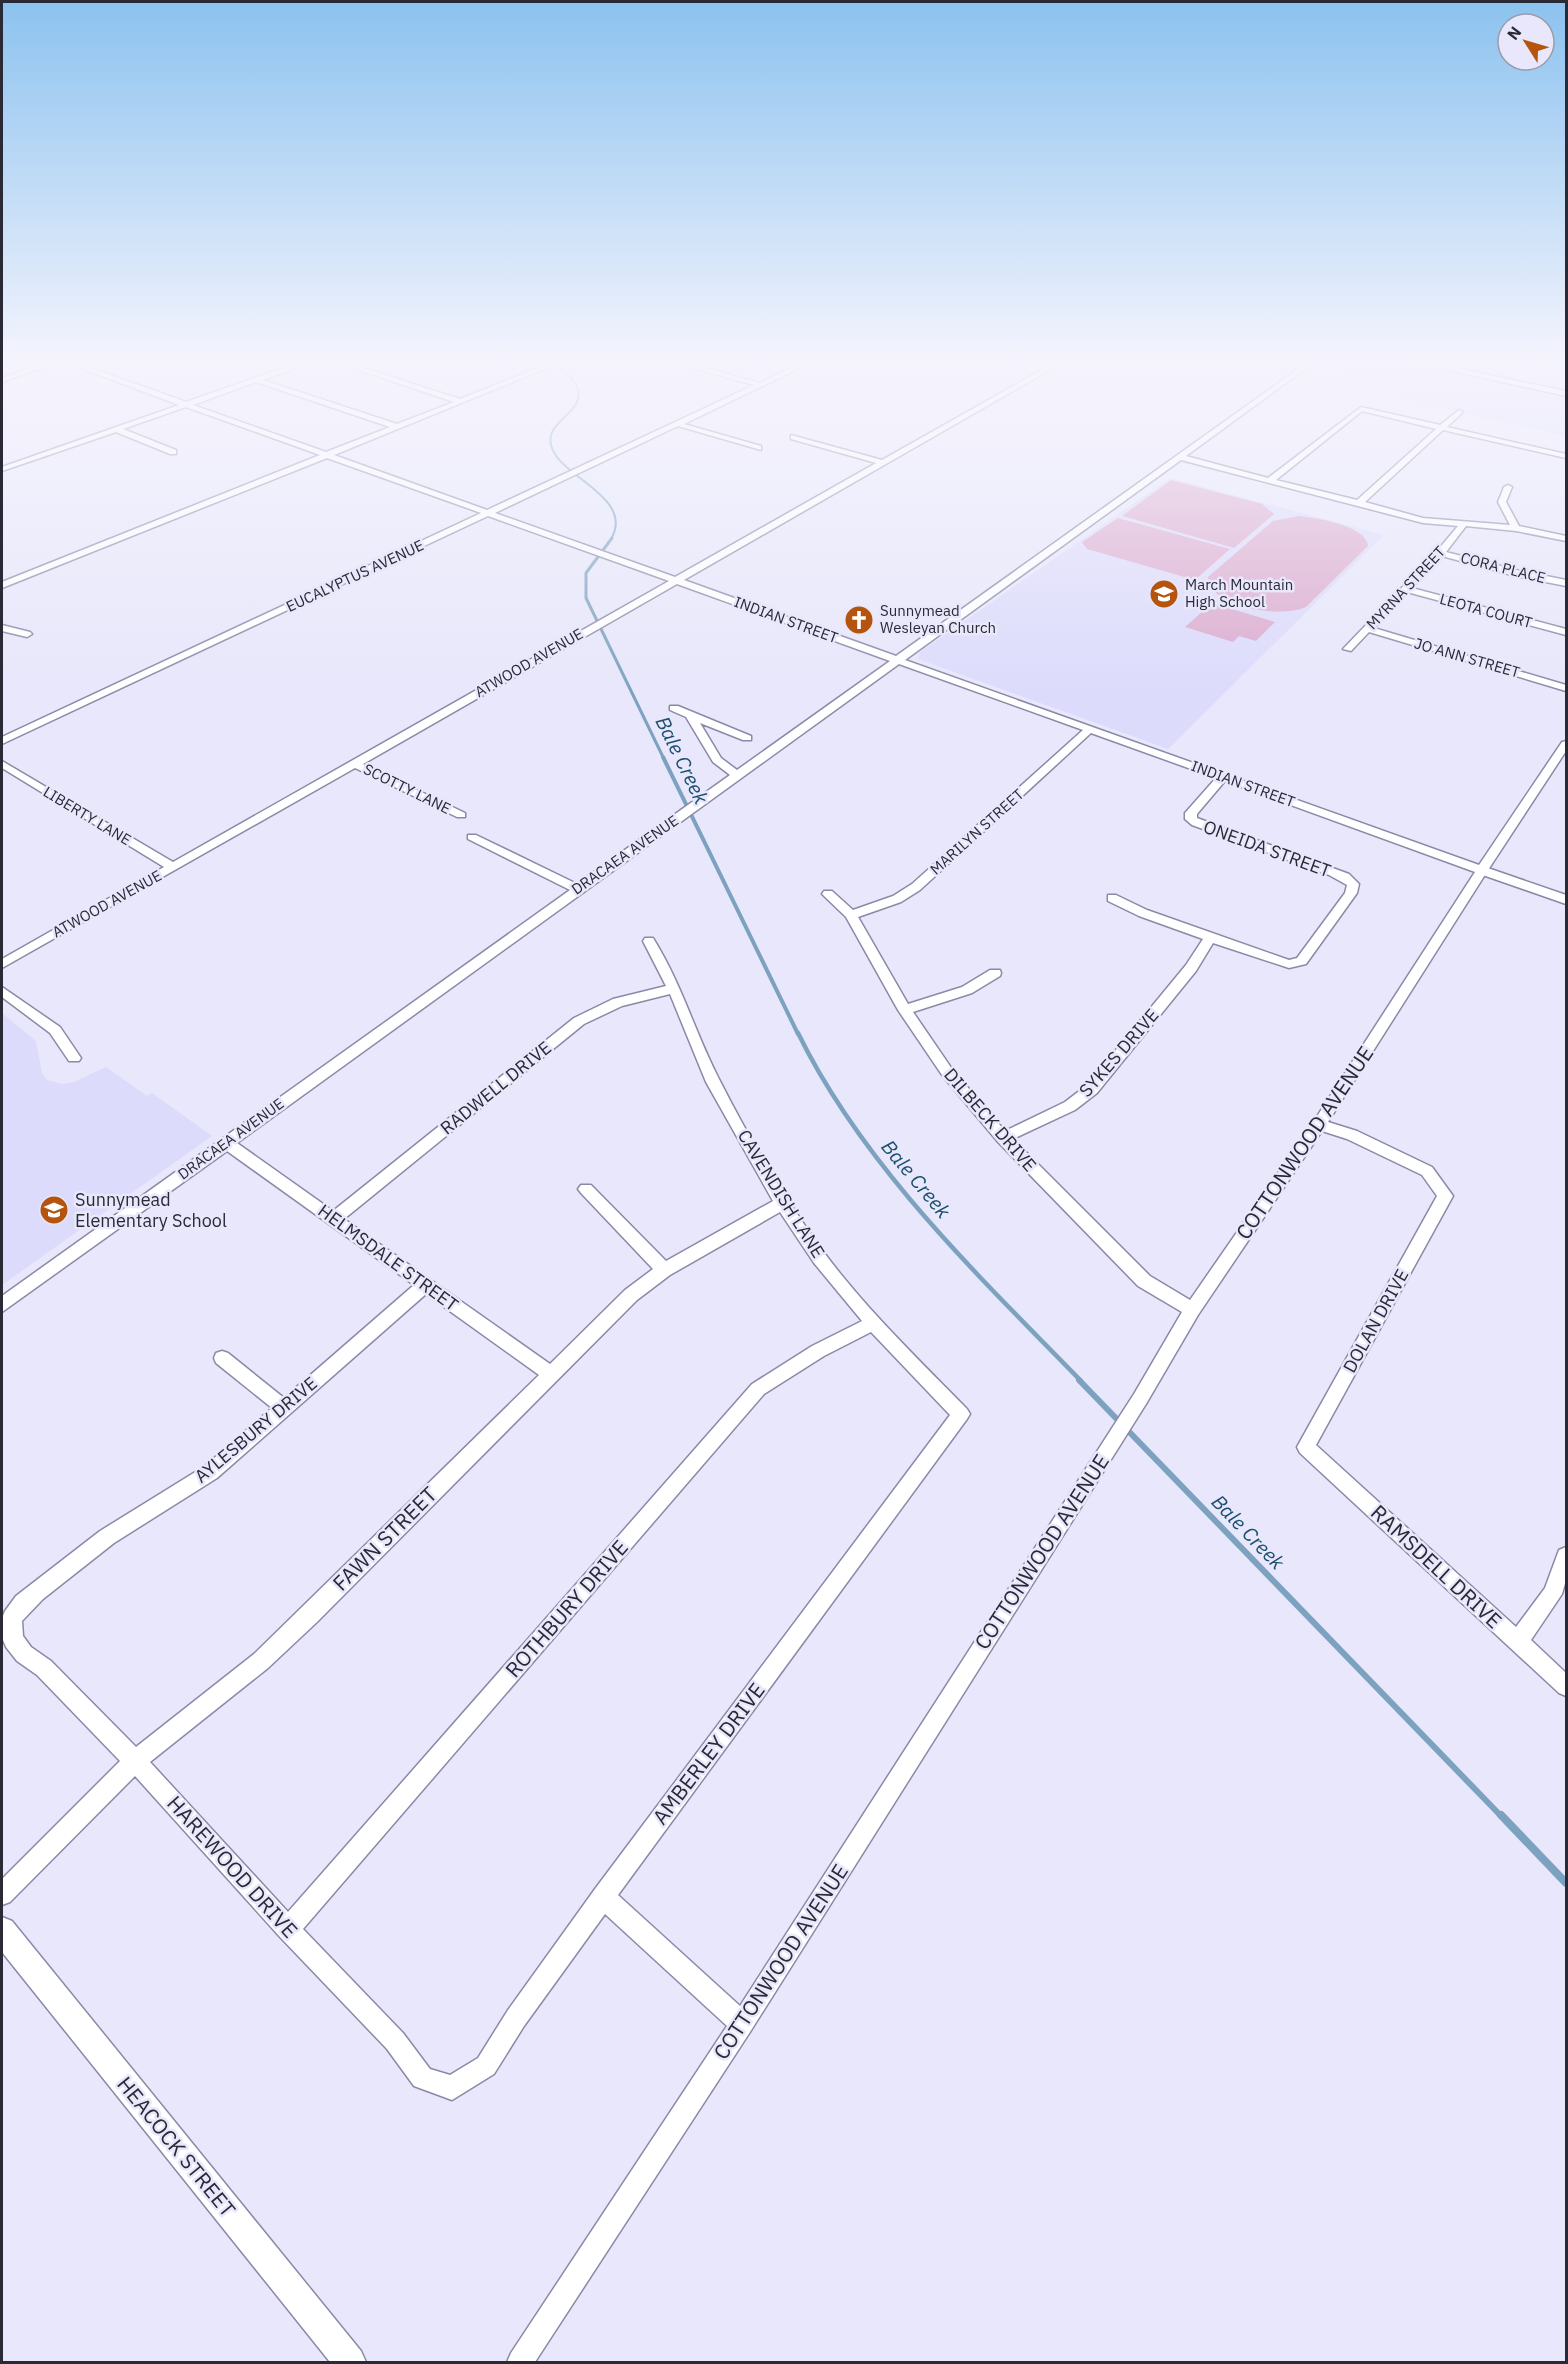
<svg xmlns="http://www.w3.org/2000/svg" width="1568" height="2364" viewBox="0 0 1568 2364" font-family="'IBM Plex Sans',sans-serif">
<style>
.built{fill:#dcdbfb}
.green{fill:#dbabce}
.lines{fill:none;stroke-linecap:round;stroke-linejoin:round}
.stream-far5{stroke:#7da2bf;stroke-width:2}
.stream-far4{stroke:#7da2bf;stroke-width:3}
.stream-far3{stroke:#7da2bf;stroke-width:4}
.stream-far2{stroke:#7da2bf;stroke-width:4.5}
.stream-far1{stroke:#7da2bf;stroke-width:6}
.stream{stroke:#7da2bf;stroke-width:8}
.minor-casing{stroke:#8a89a7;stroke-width:3}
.major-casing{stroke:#8a89a7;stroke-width:3}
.minor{fill:#fff;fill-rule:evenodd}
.major{fill:#fff;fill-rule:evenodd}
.labels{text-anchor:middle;stroke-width:5;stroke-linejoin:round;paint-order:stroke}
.far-street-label{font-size:15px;fill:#2a2a36;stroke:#e8e7fb}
.far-poi-label{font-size:15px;fill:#2a2a36;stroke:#e8e7fb;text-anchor:start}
.street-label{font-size:18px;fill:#2a2a36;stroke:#e8e7fb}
.poi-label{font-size:18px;fill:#2a2a36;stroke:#e8e7fb;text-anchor:start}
.water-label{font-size:20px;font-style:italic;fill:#1b4f6d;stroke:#e8e7fb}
.near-street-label{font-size:21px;fill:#2a2a36;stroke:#e8e7fb}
</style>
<rect width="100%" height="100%" fill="#e8e7fb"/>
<path class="built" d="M 1319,364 L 1399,364 L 1566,399 L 1566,436 L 1351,388 L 1362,380 L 1359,374 L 1317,365 Z
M 1170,478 L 1384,535 L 1168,749 L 918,659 L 920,652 Z
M 2,1013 L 36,1041 L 42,1073 L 47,1080 L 62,1084 L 74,1082 L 106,1067 L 147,1096 L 152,1093 L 212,1136 L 2,1285 Z"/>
<path class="green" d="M 1171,480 L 1262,504 L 1274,514 L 1234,548 L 1122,516 Z
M 1299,516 C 1316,518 1366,525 1368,546 L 1306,607 C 1283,618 1210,609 1208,577 L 1273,521 Z
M 1118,518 L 1230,549 L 1195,580 L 1087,549 L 1082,542 Z
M 1212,603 L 1275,622 L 1256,641 L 1239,636 L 1233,642 L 1185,627 Z"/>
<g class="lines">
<path class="stream-far5" d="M 557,364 C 564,371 575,379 578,389 C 586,416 532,423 557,457 C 574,481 633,502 611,539"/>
<path class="stream-far4" d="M 612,538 L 586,573 L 586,598 L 664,759"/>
<path class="stream-far3" d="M 663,757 L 798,1034"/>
<path class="stream-far2" d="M 798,1033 C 863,1166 979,1276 1081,1381"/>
<path class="stream-far1" d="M 1079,1380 L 1502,1817"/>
<path class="stream" d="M 1501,1815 L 1566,1883"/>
<g class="minor-casing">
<path id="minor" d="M 43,364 L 53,364 L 2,382 L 2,378 Z
M 70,364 L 80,364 L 186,402 L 295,364 L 305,364 L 263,380 L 397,424 L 454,402 L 341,364 L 351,364 L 460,399 L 548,364 L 557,364 L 334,455 L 487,510 L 754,385 L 680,364 L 691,364 L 760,383 L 799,364 L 808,364 L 684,424 L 761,446 L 761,450 L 678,426 L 495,513 L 675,577 L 876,463 L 791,439 L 791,435 L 882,460 L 1052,364 L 1060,364 L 684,580 L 896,656 L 1305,364 L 1312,364 L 1186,456 L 1268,478 L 1361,407 L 1440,425 L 1459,410 L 1463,412 L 1447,427 L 1566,454 L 1566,458 L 1443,430 L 1365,502 L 1423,518 L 1510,525 L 1498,502 L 1504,487 L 1508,485 L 1512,487 L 1506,502 L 1519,526 L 1566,536 L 1566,541 L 1516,531 L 1466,526 L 1446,552 L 1516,570 L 1566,580 L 1566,586 L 1515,576 L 1442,556 L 1412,588 L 1566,629 L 1566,635 L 1407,592 L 1374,628 L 1566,685 L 1566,691 L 1369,632 L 1351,651 L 1343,649 L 1437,551 L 1458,526 L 1423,523 L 1181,460 L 905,660 L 1479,865 L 1562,742 L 1566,741 L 1566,751 L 1488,870 L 1328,1122 L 1357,1131 L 1432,1167 L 1453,1196 L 1316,1445 L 1516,1627 L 1545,1588 L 1559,1550 L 1566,1547 L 1566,1580 L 1562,1594 L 1531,1640 L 1566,1673 L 1566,1696 L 1559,1693 L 1300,1453 L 1297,1447 L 1437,1196 L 1422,1175 L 1347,1139 L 1322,1131 L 1198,1315 L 1146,1404 L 750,2032 L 535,2362 L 507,2362 L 511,2353 L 727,2026 L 605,1914 L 524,2026 L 494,2074 L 452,2100 L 414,2086 L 387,2049 L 280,1937 L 135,1776 L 10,1902 L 2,1905 L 2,1879 L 120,1761 L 37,1675 L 17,1661 L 6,1647 L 3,1640 L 2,1618 L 5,1611 L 16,1596 L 100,1531 L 205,1466 L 272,1408 L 216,1363 L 214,1358 L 216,1353 L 222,1351 L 228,1353 L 284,1398 L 414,1285 L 227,1151 L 2,1312 L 2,1296 L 570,890 L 468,839 L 468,835 L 476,835 L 577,884 L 730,775 L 713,762 L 686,717 L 670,710 L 670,706 L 678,706 L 751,736 L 751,740 L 743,740 L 700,723 L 721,758 L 737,770 L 890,661 L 677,584 L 363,764 L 465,813 L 465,817 L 457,817 L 355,768 L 2,968 L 2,959 L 164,867 L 2,768 L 2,761 L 173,862 L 669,581 L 488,516 L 2,744 L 2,737 L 481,513 L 327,458 L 2,588 L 2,582 L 320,455 L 186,407 L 123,429 L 176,450 L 176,454 L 170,454 L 116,432 L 2,471 L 2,467 L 179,405 ZM 256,382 L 390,427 L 326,452 L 193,405 ZM 1362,411 L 1436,429 L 1357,500 L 1276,480 ZM 899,664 L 1083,730 L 912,884 L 893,896 L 853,910 L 832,891 L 824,891 L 822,894 L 846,917 L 898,1010 L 942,1075 L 998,1142 L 1138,1286 L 1182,1312 L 1134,1394 L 740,2006 L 618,1895 L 967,1419 L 970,1414 L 967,1409 C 918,1359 867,1310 825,1254 C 786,1201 751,1142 721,1083 C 696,1036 682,984 653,938 L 645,938 L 643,941 L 666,986 L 613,999 L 574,1018 L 333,1211 L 237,1143 ZM 1091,733 L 1216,778 L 1185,813 L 1185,819 L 1192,825 L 1329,875 L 1347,885 L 1345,893 L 1297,958 L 1289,960 L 1147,910 L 1116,895 L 1108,895 L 1108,901 L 1139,916 L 1203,939 L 1186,965 L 1087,1085 L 1065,1102 L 1005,1131 L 952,1069 L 913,1012 L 972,993 L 1000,976 L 1001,973 L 1000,970 L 990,970 L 962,987 L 908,1004 L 858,917 L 901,902 L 920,890 ZM 1225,781 L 1475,872 L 1314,1121 L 1190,1300 L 1150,1276 L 1013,1139 L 1075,1110 L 1097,1093 L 1196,971 L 1213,943 L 1289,968 L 1306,964 L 1357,893 L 1359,884 L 1349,874 L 1197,818 L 1197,814 ZM 670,994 L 706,1082 L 773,1201 L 666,1261 L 591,1185 L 581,1185 L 578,1189 L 581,1193 L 653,1269 L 625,1290 L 550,1364 L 344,1219 L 584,1024 L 622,1006 ZM 780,1212 L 814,1263 L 862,1321 L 812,1346 L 752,1384 L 288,1912 L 150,1762 L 268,1668 L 317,1622 L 637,1300 L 670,1275 ZM 426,1294 L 539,1375 L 254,1654 L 136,1747 L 51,1661 L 31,1647 L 23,1636 L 22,1621 L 43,1599 L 114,1543 L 217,1478 ZM 871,1332 L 950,1415 L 595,1889 L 508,2010 L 478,2058 L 450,2075 L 430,2069 L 403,2033 L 303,1929 L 764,1394 L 824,1356 Z
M 2,625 L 30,632 L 32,634 L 27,637 L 2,631 Z
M 2,987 L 60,1027 L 81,1058 L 79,1061 L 69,1061 L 50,1033 L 2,997 Z"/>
</g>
<g class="major-casing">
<path id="major" d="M 1421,364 L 1437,364 L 1566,391 L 1566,396 Z
M 1482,866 L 1566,895 L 1566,904 L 1477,873 L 1475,870 L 1477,867 Z
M 2,1917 L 12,1921 L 361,2351 L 366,2362 L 330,2362 L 2,1952 Z"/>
</g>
<use href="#minor" class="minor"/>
<use href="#major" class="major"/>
</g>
<linearGradient id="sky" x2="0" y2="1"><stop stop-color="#8bc2ef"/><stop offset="0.52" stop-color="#f5f4fd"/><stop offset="1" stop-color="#f5f4fd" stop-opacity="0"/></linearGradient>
<rect width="1568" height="695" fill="url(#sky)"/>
<defs>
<g id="school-disc" transform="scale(1.5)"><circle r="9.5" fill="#b5540f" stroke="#e8e7fb"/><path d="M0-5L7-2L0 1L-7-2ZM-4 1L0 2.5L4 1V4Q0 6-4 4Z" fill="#fff"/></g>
<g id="church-disc" transform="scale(1.5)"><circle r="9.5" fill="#b5540f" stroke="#e8e7fb"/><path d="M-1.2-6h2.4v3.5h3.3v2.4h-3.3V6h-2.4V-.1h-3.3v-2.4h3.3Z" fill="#fff"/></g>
</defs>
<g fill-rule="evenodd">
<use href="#school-disc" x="1164" y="594"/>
<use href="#church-disc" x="859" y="620"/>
<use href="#school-disc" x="54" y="1210"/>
</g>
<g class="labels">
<g class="far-street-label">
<text transform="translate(1503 568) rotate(14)" y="5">CORA PLACE</text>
<text transform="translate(355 576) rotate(-25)" y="5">EUCALYPTUS AVENUE</text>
<text transform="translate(1406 588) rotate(-47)" y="5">MYRNA STREET</text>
<text transform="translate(1486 611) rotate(15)" y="5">LEOTA COURT</text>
<text transform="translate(786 620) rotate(20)" y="5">INDIAN STREET</text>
<text transform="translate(1467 658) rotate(16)" y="5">JO ANN STREET</text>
<text transform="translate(529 663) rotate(-30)" y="5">ATWOOD AVENUE</text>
<text transform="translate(1243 784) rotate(20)" y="5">INDIAN STREET</text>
<text transform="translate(407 789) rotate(26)" y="5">SCOTTY LANE</text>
<text transform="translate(87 816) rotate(31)" y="5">LIBERTY LANE</text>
<text transform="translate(977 832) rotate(-42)" y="5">MARILYN STREET</text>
<text transform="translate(625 855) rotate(-35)" y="5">DRACAEA AVENUE</text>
<text transform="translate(107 904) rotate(-29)" y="5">ATWOOD AVENUE</text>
<text transform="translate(231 1139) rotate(-36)" y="5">DRACAEA AVENUE</text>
</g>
<g class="far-poi-label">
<text x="1185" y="590">March Mountain<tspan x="1185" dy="17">High School</tspan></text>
<text x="880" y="616">Sunnymead<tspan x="880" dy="17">Wesleyan Church</tspan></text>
</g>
<g class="street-label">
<text transform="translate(1267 849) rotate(20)" y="6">ONEIDA STREET</text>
<text transform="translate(1119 1053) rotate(-49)" y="6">SYKES DRIVE</text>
<text transform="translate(496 1088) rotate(-39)" y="6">RADWELL DRIVE</text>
<text transform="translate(990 1120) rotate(49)" y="6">DILBECK DRIVE</text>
<text transform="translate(781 1194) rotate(58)" y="6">CAVENDISH LANE</text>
<text transform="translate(388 1258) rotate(36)" y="6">HELMSDALE STREET</text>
<text transform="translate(1376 1321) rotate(-61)" y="6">DOLAN DRIVE</text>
<text transform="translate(256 1430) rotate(-40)" y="6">AYLESBURY DRIVE</text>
</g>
<g class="poi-label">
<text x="75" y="1206">Sunnymead<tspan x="75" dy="21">Elementary School</tspan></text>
</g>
<g class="water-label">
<text transform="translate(682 760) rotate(64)" y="7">Bale Creek</text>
<text transform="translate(916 1179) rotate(50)" y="7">Bale Creek</text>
<text transform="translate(1248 1532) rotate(46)" y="7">Bale Creek</text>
</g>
<g class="near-street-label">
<text transform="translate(1305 1143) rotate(-56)" y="7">COTTONWOOD AVENUE</text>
<text transform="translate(385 1539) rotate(-45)" y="7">FAWN STREET</text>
<text transform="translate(1042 1552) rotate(-57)" y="7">COTTONWOOD AVENUE</text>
<text transform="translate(1436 1567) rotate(43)" y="7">RAMSDELL DRIVE</text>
<text transform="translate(567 1609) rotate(-49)" y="7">ROTHBURY DRIVE</text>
<text transform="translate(709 1754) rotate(-53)" y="7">AMBERLEY DRIVE</text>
<text transform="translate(232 1867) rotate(48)" y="7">HAREWOOD DRIVE</text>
<text transform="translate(781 1962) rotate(-57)" y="7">COTTONWOOD AVENUE</text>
<text transform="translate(176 2147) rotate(51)" y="7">HEACOCK STREET</text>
</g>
</g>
<rect width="1568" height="2364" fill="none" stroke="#2a2a36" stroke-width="6"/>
<g transform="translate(1526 42) rotate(307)"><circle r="28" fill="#e8e7fb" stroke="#9c9bac" stroke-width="1.5"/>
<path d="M0-4.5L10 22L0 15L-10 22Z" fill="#b5540f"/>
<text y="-9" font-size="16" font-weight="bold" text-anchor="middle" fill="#2a2a36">N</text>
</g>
</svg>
